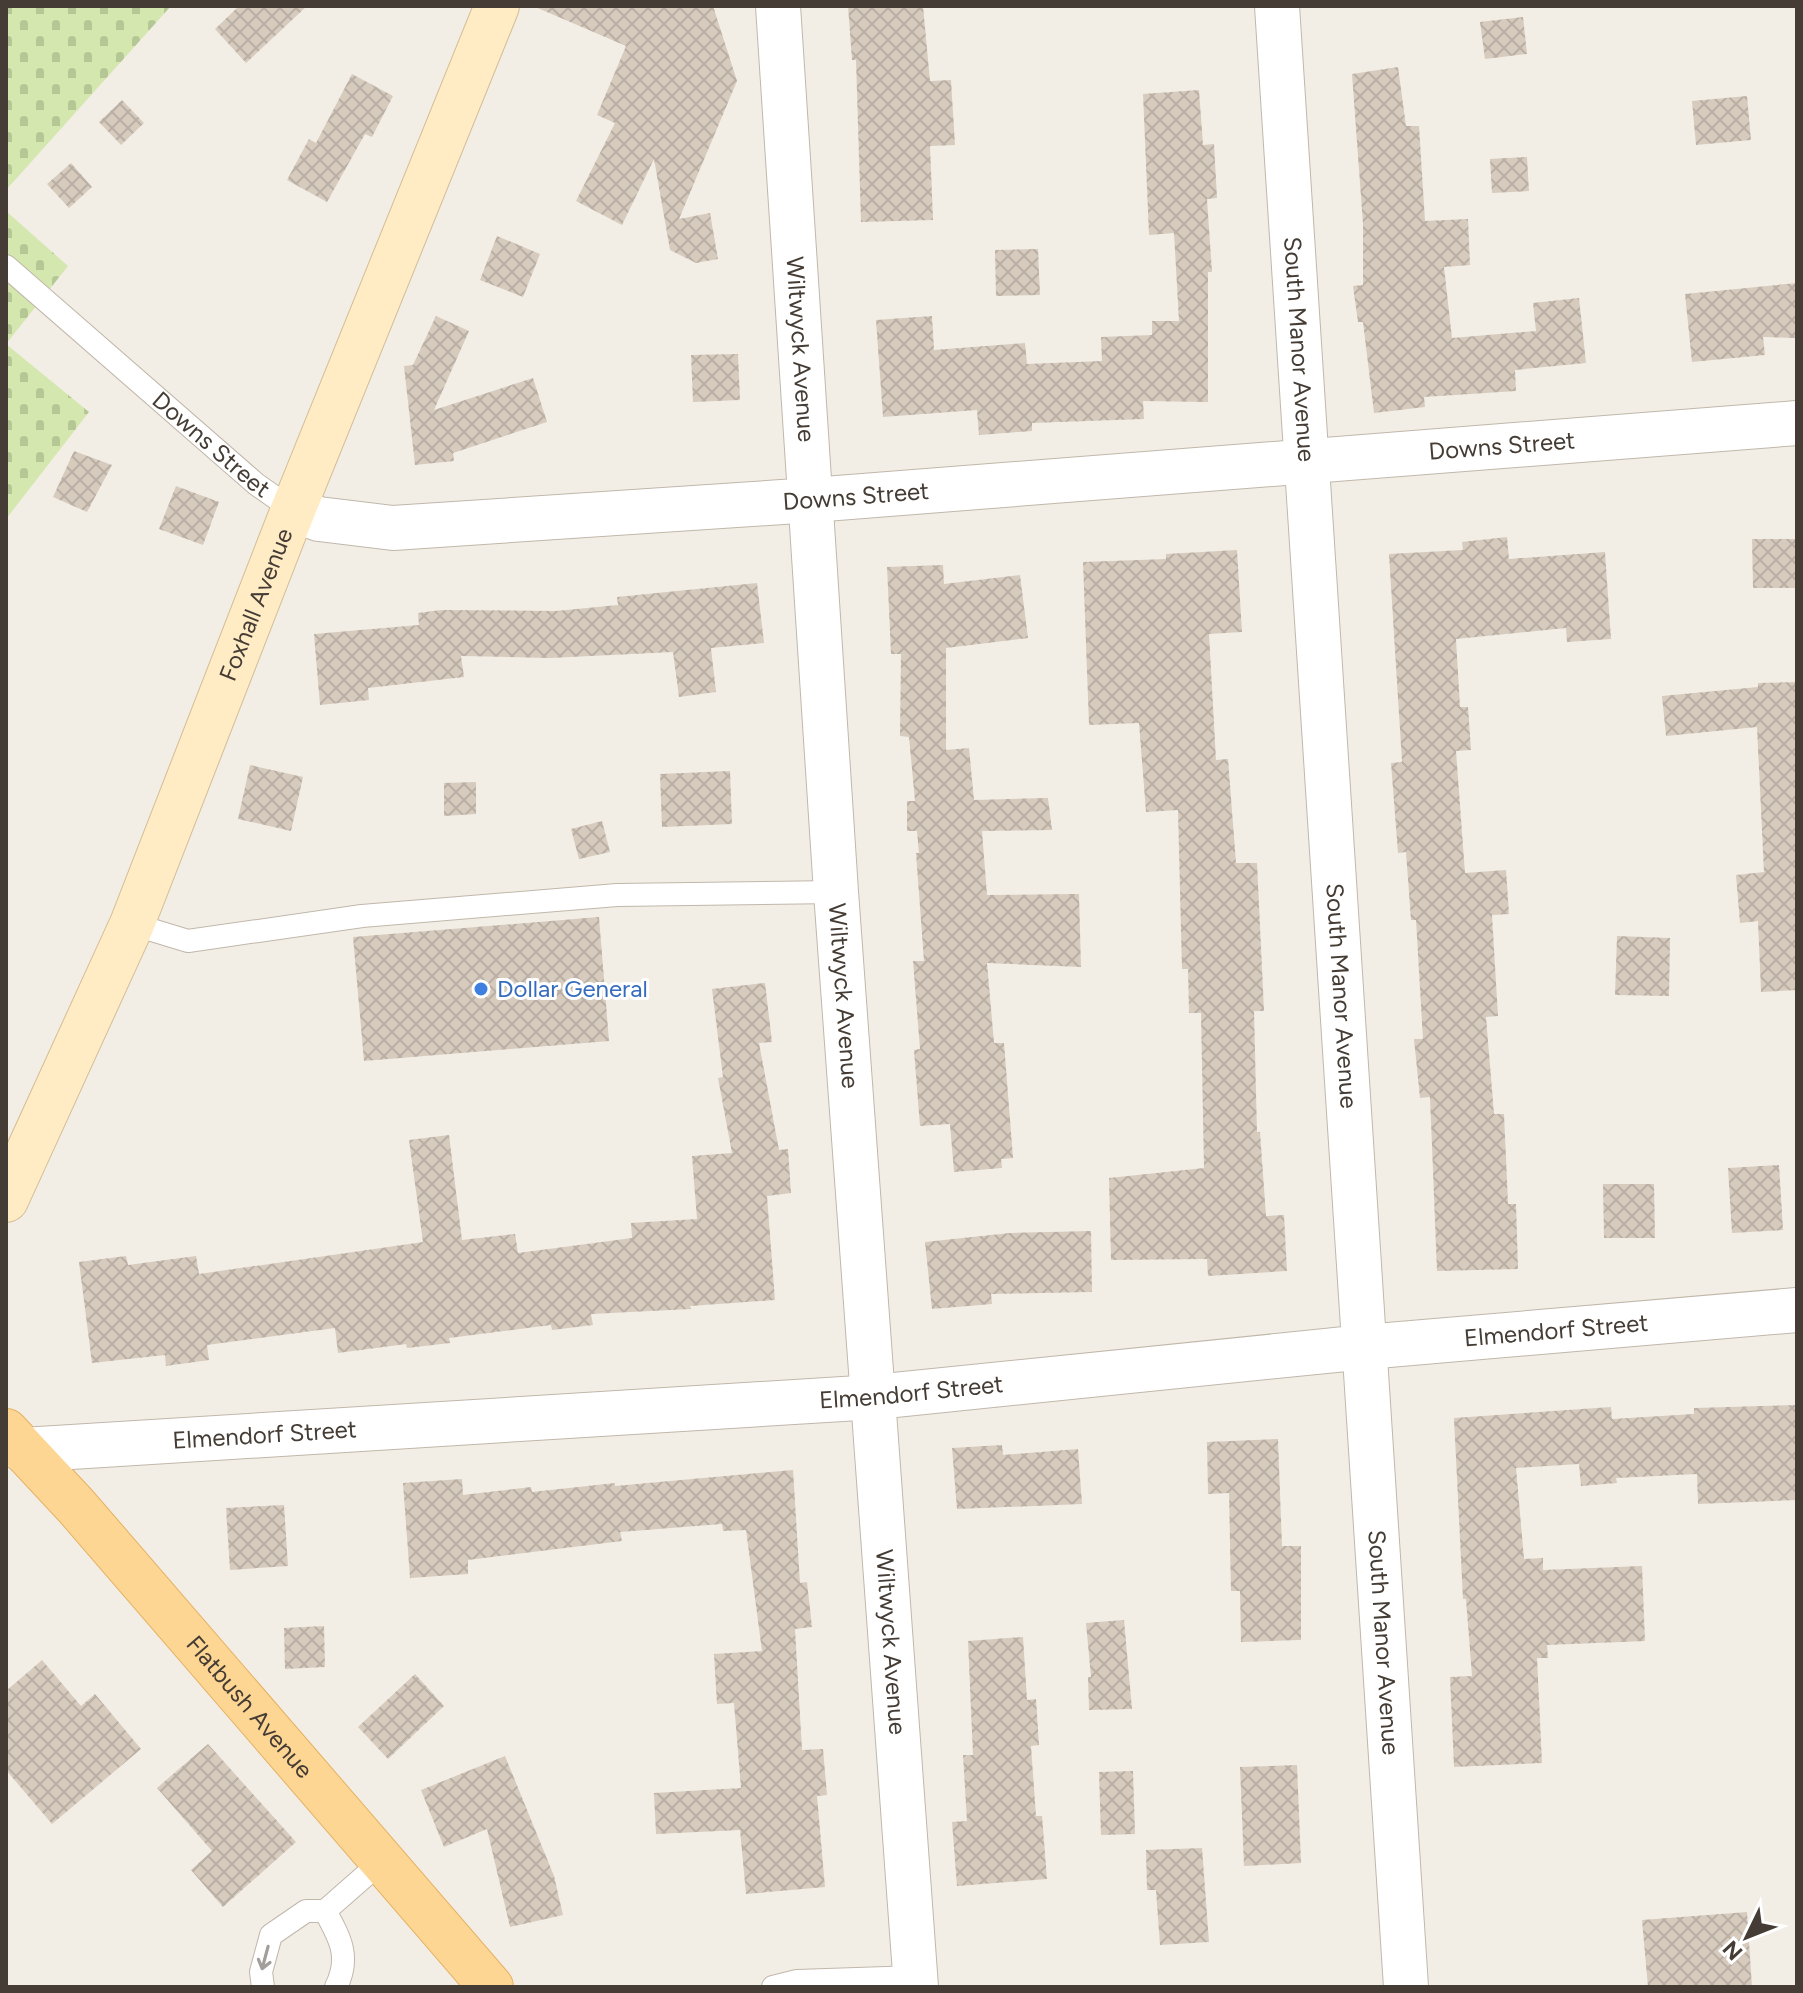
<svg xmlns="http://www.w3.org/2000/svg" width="1803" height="1993" viewBox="0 0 1803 1993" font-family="Figtree,sans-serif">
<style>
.cemetery{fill:url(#cemetery-stones)}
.building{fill:url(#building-cross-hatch)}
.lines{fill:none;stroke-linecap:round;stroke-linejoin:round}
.lane-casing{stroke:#c1b7ab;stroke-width:24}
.street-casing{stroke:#c1b7ab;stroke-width:46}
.secondary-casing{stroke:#d3bd95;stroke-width:46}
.primary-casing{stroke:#e4b163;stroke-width:46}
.lane{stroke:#fff;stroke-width:22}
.street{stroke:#fff;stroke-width:44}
.secondary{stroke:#ffebc4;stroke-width:44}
.primary{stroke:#fed693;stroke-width:44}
.oneway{stroke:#a29e9a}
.shop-dot{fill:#3f7fe0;stroke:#fff;stroke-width:3}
.labels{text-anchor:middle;stroke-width:6;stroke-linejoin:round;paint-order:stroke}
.street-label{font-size:24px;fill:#453d35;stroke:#fff}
.shop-label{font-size:24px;fill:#366cbe;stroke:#fff;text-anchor:start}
</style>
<defs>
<pattern id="cemetery-stones" width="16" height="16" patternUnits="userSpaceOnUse" patternTransform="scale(2)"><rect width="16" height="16" fill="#d3e7ae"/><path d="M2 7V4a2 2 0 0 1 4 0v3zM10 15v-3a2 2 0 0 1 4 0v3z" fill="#b6c796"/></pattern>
<pattern id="building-cross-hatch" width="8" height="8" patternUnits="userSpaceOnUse" patternTransform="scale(2)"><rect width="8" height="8" fill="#d7cbbe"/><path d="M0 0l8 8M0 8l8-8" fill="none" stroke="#baafa4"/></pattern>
</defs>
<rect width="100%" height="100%" fill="#f3eee5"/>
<path class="cemetery" d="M 6,6 L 171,6 L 6,190 Z
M 6,211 L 68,266 L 6,344 L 89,412 L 6,519 Z"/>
<path class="building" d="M 239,6 L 307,6 L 246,63 L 215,29 Z
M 533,6 L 713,6 L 737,81 L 679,219 L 710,213 L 718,259 L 696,263 L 670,250 L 654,159 L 622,225 L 576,201 L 615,123 L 597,115 L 626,46 Z
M 848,6 L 923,6 L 930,81 L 951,80 L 955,145 L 930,146 L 933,220 L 861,222 L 856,60 L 852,60 Z
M 1523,17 L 1527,54 L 1485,59 L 1480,22 Z
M 1398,67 L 1406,126 L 1419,126 L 1425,221 L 1468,219 L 1470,265 L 1444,267 L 1452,338 L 1536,331 L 1533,303 L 1579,298 L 1586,363 L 1515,370 L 1516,391 L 1424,397 L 1425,407 L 1374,413 L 1363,322 L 1358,322 L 1353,286 L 1363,285 L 1363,224 L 1352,74 Z
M 352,74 L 393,96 L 372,137 L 365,134 L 327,202 L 287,180 L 309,139 L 316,143 Z
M 1199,90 L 1203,145 L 1214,144 L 1217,198 L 1207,199 L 1212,272 L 1208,272 L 1208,402 L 1143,401 L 1144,419 L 1032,423 L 1032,431 L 979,435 L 977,410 L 883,417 L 876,320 L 932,316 L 934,350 L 1025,343 L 1027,364 L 1102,361 L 1101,337 L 1152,335 L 1152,321 L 1179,321 L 1174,233 L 1149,235 L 1143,94 Z
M 1747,96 L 1751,140 L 1696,145 L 1692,101 Z
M 122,100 L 144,123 L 121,145 L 99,122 Z
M 1527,157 L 1529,191 L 1492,193 L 1490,159 Z
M 71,163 L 92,187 L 69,208 L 47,184 Z
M 497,236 L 540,254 L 523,297 L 480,280 Z
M 1038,249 L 1040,295 L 996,296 L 995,250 Z
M 1797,283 L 1797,338 L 1763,337 L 1765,355 L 1692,362 L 1685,294 Z
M 436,316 L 469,331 L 434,410 L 533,378 L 547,422 L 453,453 L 454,461 L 415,465 L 404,366 L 413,365 Z
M 738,354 L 740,400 L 693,402 L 691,355 Z
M 74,451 L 112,465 L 87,512 L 53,497 Z
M 176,486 L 219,502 L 203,545 L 159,529 Z
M 1507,537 L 1509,559 L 1605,552 L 1611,639 L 1567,642 L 1566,628 L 1456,639 L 1460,707 L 1468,707 L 1471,750 L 1456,751 L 1465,873 L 1506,870 L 1509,914 L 1492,915 L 1498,1016 L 1486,1017 L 1494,1114 L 1504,1114 L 1508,1204 L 1516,1204 L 1518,1269 L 1437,1271 L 1430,1097 L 1420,1098 L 1414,1039 L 1423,1039 L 1416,920 L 1411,920 L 1406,852 L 1398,853 L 1391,763 L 1402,762 L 1389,554 L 1463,550 L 1462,542 Z
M 1752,539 L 1797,539 L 1797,588 L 1753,588 Z
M 1237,550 L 1242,632 L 1209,634 L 1216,760 L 1228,759 L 1236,863 L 1257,863 L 1264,1011 L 1254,1011 L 1257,1132 L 1260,1132 L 1266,1216 L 1284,1215 L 1287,1271 L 1208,1276 L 1207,1259 L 1111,1260 L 1109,1178 L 1204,1168 L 1201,1013 L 1189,1013 L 1188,969 L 1182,969 L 1178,810 L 1146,812 L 1139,723 L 1089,725 L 1083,562 L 1166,559 L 1166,554 Z
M 943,565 L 944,584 L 1020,575 L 1028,638 L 946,648 L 946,750 L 969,748 L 974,800 L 1048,798 L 1052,830 L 982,831 L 987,895 L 1079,894 L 1081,967 L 987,963 L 994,1043 L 1004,1043 L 1013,1158 L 1001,1159 L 1002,1168 L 954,1172 L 950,1124 L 920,1126 L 914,1050 L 920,1049 L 913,961 L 924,961 L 916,853 L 919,853 L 917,831 L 907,831 L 907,801 L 915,801 L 909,737 L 900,736 L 901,654 L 891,654 L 887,567 Z
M 757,583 L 764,643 L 711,648 L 716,692 L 679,697 L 673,652 L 550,658 L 461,656 L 464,677 L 368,688 L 369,700 L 320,705 L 314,634 L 419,625 L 418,613 L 441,610 L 556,611 L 618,605 L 617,597 Z
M 1797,682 L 1797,990 L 1761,992 L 1758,921 L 1740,923 L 1736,875 L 1764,872 L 1757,727 L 1666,736 L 1662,696 L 1758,687 L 1758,683 Z
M 250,765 L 303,777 L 291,831 L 238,819 Z
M 730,771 L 732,824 L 662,827 L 660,774 Z
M 476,782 L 476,814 L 444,816 L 444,783 Z
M 602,821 L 610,852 L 579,859 L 571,829 Z
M 599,917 L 609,1041 L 364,1061 L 353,937 Z
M 1617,936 L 1670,938 L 1669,996 L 1615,995 Z
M 765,983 L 772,1042 L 759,1043 L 779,1150 L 788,1149 L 791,1193 L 767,1196 L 775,1300 L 690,1306 L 691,1309 L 591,1314 L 593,1325 L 552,1330 L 551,1325 L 449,1338 L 450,1343 L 407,1348 L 406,1344 L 338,1353 L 335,1328 L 207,1345 L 209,1360 L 166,1366 L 165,1355 L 92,1363 L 79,1262 L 126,1256 L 128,1265 L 196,1256 L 199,1274 L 423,1242 L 409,1140 L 449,1135 L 462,1240 L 515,1234 L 518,1253 L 632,1238 L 631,1223 L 697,1219 L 692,1156 L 732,1153 L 718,1078 L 723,1077 L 712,989 Z
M 1779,1165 L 1783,1230 L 1732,1233 L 1728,1168 Z
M 1603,1184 L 1654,1184 L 1655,1238 L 1604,1238 Z
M 1091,1231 L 1092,1292 L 991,1294 L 992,1304 L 932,1309 L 925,1242 L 1010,1233 Z
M 1797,1405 L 1797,1500 L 1698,1504 L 1697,1474 L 1616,1478 L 1617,1483 L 1581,1486 L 1579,1464 L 1516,1468 L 1524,1559 L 1543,1558 L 1543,1570 L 1642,1566 L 1645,1641 L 1547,1645 L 1548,1658 L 1537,1658 L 1542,1763 L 1454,1767 L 1450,1677 L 1472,1676 L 1466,1599 L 1463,1599 L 1454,1418 L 1611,1407 L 1612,1419 L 1694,1414 L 1694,1408 Z
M 1278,1439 L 1282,1546 L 1301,1546 L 1301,1640 L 1241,1642 L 1240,1591 L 1231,1591 L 1229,1493 L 1208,1494 L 1207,1442 Z
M 1002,1445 L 1003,1455 L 1078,1449 L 1082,1504 L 957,1509 L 952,1448 Z
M 793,1470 L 800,1583 L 807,1582 L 812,1627 L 795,1629 L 802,1750 L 823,1749 L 827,1795 L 817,1796 L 825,1887 L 746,1894 L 740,1830 L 656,1834 L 654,1793 L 741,1788 L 734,1703 L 717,1704 L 714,1654 L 762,1651 L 746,1530 L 723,1531 L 722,1524 L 620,1532 L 622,1541 L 468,1560 L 468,1574 L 410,1578 L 403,1483 L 462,1479 L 463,1495 L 531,1487 L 532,1492 L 615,1483 L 615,1486 Z
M 284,1505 L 288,1566 L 230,1570 L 226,1508 Z
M 1124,1620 L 1132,1709 L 1089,1710 L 1088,1677 L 1091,1677 L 1086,1623 Z
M 324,1626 L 325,1667 L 285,1669 L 284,1628 Z
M 1023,1637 L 1027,1700 L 1036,1699 L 1039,1745 L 1031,1746 L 1036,1816 L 1042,1816 L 1047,1879 L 957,1886 L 952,1822 L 967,1821 L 963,1755 L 973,1755 L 968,1641 Z
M 42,1660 L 81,1706 L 95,1694 L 141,1749 L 52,1824 L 6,1770 L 6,1691 Z
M 415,1674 L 444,1706 L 388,1759 L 358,1727 Z
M 208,1744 L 296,1842 L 223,1907 L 191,1870 L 212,1851 L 157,1788 Z
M 505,1756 L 554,1876 L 563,1915 L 510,1927 L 487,1829 L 444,1847 L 421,1790 Z
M 1297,1765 L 1301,1863 L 1244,1866 L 1240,1767 Z
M 1133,1771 L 1135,1834 L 1101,1835 L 1099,1772 Z
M 1202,1848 L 1209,1942 L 1160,1945 L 1156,1890 L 1147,1890 L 1146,1850 Z
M 1747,1912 L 1752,1987 L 1648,1987 L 1642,1920 Z"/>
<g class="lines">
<g class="lane-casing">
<g id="lane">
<path id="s1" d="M 6,266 L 256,484 L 293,510"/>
<path d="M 132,924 L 188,941 L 362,916 L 617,895 L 836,892"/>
<path d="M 325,1911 C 340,1938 351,1957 336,1987"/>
<path d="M 263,1987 L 261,1972 L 271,1935 L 306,1911 L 325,1911 L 382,1861"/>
<path d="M 773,1987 L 797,1981 L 916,1977"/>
</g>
</g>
<g class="street-casing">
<g id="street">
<path id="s2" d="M 778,6 L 836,892 L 916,1987"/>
<path id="s3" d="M 1277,6 L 1406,1987"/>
<path id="s4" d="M 293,510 L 319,519 L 393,528 L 812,500 L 1797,423"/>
<path id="s5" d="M 23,1450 L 875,1397 L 1365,1347 L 1797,1310"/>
</g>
</g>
<g class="secondary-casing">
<g id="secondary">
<path id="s6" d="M 6,1200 L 132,924 L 293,510 L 497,6"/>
</g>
</g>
<g class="primary-casing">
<g id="primary">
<path id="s7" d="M 6,1431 L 76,1506 L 491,1987"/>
</g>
</g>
<use href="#lane" class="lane"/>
<use href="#street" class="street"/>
<use href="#secondary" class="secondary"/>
<use href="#primary" class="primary"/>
</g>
<defs><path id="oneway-shaft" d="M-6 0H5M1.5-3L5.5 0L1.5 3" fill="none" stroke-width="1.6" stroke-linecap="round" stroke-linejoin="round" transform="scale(2)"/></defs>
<use class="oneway" href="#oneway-shaft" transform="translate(265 1958) rotate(105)"/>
<circle class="shop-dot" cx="481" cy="989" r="8"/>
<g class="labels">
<g class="street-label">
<text dy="8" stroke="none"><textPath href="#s2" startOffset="344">Wiltwyck Avenue</textPath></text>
<text dy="8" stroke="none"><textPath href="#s3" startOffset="344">South Manor Avenue</textPath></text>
<text dy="8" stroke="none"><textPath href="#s1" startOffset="272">Downs Street</textPath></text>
<text dy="8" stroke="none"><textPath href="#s4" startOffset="1214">Downs Street</textPath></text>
<text dy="8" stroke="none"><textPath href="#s4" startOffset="566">Downs Street</textPath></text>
<text dy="8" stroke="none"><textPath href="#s6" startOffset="646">Foxhall Avenue</textPath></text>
<text dy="8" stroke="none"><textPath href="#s2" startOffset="992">Wiltwyck Avenue</textPath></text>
<text dy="8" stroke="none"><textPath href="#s3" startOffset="992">South Manor Avenue</textPath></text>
<text dy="8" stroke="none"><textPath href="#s5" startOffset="1538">Elmendorf Street</textPath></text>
<text dy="8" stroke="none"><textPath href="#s5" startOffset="890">Elmendorf Street</textPath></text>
<text dy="8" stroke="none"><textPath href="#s5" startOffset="242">Elmendorf Street</textPath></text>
<text dy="8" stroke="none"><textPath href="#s2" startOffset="1640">Wiltwyck Avenue</textPath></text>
<text dy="8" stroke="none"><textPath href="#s3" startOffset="1640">South Manor Avenue</textPath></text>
<text dy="8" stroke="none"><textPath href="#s7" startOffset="368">Flatbush Avenue</textPath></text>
</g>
<g class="shop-label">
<text x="497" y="997">Dollar General</text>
</g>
</g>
<rect width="1803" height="1993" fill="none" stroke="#453d35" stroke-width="16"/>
<g transform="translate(1747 1937) rotate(227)" stroke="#ffffff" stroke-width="6" paint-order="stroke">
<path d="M0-6L14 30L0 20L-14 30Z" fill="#453d35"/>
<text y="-12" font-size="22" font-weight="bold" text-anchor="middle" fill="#453d35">N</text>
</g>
</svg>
